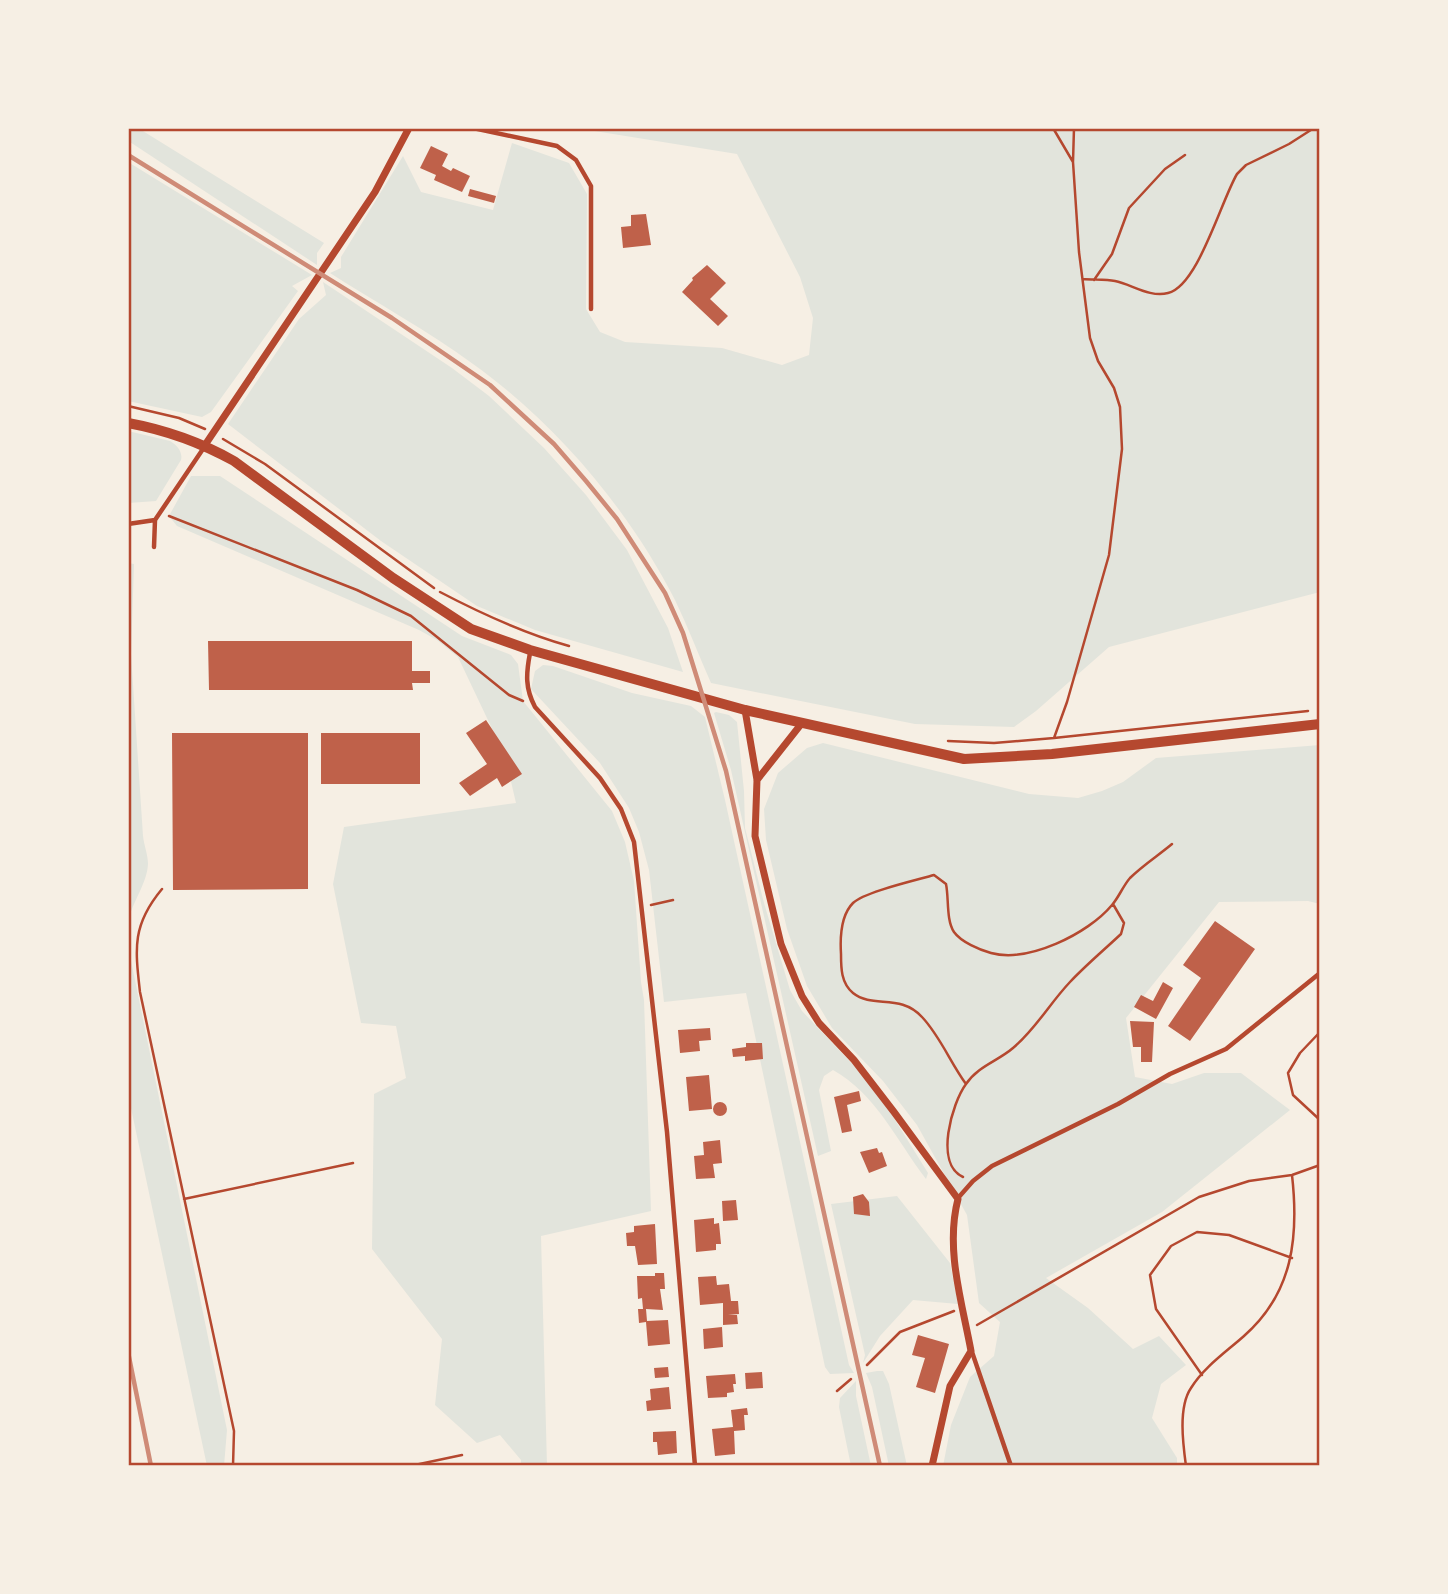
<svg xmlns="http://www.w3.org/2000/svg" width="1448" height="1594" viewBox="0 0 1448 1594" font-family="'IBM Plex Sans',sans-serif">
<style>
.green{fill:#e2e4dc}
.building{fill:#bf614a}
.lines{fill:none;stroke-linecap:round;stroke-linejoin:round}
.path{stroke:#b5482f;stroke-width:2.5}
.service{stroke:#b5482f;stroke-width:4.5}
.minor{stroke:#b5482f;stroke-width:7}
.tertiary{stroke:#b5482f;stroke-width:10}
.rail{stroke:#cf8b77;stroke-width:4.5}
.neatline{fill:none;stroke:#b5482f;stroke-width:2.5}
</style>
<rect width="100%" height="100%" fill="#f6efe4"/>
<path class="green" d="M 128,128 L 138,128 L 324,243 L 317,253 L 317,265 L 133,144 L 128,141 Z
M 576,128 L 1320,128 L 1320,592 L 1109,647 L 1036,711 L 1014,727 L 915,724 L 711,683 C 699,656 688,627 675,600 C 629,510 556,423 473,364 C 428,331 377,303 330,273 L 341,268 L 341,257 L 403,156 L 421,192 L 493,210 L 512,143 L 569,163 L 587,194 L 586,309 L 600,332 L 625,342 L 722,348 L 782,365 L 809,355 L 813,318 L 800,277 L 737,154 Z
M 128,162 L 312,275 L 292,286 L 298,291 L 211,412 L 202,417 L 128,401 Z
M 323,282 L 452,368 L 489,396 L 544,448 L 586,495 L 627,550 L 668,628 L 683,672 L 535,630 L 477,606 L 381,541 L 228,424 L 299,319 L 326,295 Z
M 128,431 L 170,441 C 177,445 183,452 181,460 L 156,501 L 128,503 Z
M 191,476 L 220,476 L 462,636 L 511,655 L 518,664 L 523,701 L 612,811 L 625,842 L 634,881 L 641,982 L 644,1000 L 651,1211 L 541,1236 L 547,1466 L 521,1466 L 521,1460 L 500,1435 L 477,1443 L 435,1405 L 442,1339 L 372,1249 L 374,1094 L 406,1078 L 396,1026 L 361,1023 L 333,884 L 344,827 L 516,803 L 505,756 L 458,657 L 437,640 L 419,630 L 177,526 L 169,516 Z
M 128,563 L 134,564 L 131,654 L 143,836 C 144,845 148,855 148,864 C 147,884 132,902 128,922 Z
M 543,665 L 553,666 L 632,693 L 691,706 L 705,717 L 725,800 L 849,1365 L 854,1373 L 830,1374 L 825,1367 L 746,993 L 664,1002 L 649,870 L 639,832 L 629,808 L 600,763 L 531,689 L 535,671 Z
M 716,712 L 729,715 L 737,722 L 744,791 L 745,828 L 764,903 L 790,990 L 802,1011 L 859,1071 L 892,1115 L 928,1173 L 926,1179 C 897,1141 876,1094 833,1070 L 824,1076 L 819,1090 L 831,1151 L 818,1156 L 731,770 L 714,713 Z
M 823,743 L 1029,794 L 1078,798 L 1102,791 L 1123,782 L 1156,758 L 1320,745 L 1320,904 L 1308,901 L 1219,902 L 1126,1018 L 1135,1077 L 1172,1084 L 1204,1073 L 1241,1073 L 1290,1110 L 1162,1212 L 1046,1278 L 1088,1308 L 1133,1349 L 1159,1336 L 1186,1365 L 1161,1384 L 1152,1418 L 1177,1458 L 1177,1466 L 943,1466 L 951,1425 L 970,1377 L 994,1356 L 1000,1322 L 979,1303 L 967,1215 L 917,1125 L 883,1081 L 832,1028 L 807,986 L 787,929 L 766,840 L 764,809 L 778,773 L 807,748 Z
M 128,946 L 227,1430 L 224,1466 L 207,1466 L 128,1094 Z
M 897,1196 L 950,1263 L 958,1304 L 913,1300 L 880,1336 L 863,1363 L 865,1355 L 831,1204 Z
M 877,1371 L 883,1371 L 889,1384 L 907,1466 L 889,1466 L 872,1387 L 866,1373 Z
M 856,1381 L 856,1396 L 871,1466 L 851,1466 L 839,1407 L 840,1398 Z"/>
<path class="building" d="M 431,146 L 448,154 L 442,166 L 451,171 L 453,168 L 470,176 L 462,192 L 434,180 L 436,175 L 420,168 Z
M 470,189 L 496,196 L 494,203 L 468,196 Z
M 646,214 L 651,245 L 623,248 L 621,227 L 631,226 L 631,215 Z
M 707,265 L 726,283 L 710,299 L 728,316 L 718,326 L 682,292 L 693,280 L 692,278 Z
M 208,641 L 412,641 L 412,671 L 430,671 L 430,683 L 412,683 L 413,690 L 209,690 Z
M 486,720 L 522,774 L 502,787 L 497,778 L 470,796 L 459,783 L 487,764 L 466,733 Z
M 172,733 L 308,733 L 308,889 L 173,890 Z
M 321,733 L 420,733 L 420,784 L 321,784 Z
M 1215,921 L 1255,949 L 1190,1041 L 1168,1026 L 1201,978 L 1183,965 Z
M 1163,982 L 1173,988 L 1156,1019 L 1134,1007 L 1141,995 L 1153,1001 Z
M 1130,1021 L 1154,1022 L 1152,1062 L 1141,1062 L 1141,1047 L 1133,1047 Z
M 710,1028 L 711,1040 L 699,1041 L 700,1051 L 680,1053 L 678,1030 Z
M 746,1043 L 762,1043 L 763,1059 L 745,1061 L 745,1056 L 733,1057 L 732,1049 L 746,1047 Z
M 709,1075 L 712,1109 L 689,1111 L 686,1077 Z
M 859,1091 L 861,1101 L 847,1105 L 852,1131 L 842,1133 L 834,1097 Z
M713 1109a7 7 0 1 1 14 0a7 7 0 1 1-14 0Z
M 720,1140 L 722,1163 L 713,1164 L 715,1178 L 696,1179 L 694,1156 L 704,1155 L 703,1142 Z
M 877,1148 L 879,1153 L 882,1152 L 887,1166 L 869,1173 L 860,1152 Z
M 863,1194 L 869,1202 L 870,1216 L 854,1214 L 853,1197 Z
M 736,1200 L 738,1220 L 723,1221 L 722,1201 Z
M 714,1218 L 714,1224 L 719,1223 L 721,1244 L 716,1244 L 716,1250 L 696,1252 L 694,1220 Z
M 655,1224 L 657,1264 L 638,1265 L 635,1246 L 627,1246 L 626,1233 L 634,1232 L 634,1226 Z
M 655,1273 L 664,1273 L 665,1289 L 660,1289 L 663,1310 L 646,1309 L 647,1321 L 668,1320 L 670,1344 L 648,1346 L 646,1322 L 639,1323 L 638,1309 L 643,1309 L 642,1298 L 638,1299 L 637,1276 L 655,1276 Z
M 716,1276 L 717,1285 L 729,1284 L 731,1301 L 738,1301 L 739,1314 L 728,1315 L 737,1315 L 738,1324 L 723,1325 L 723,1303 L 700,1305 L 698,1277 Z
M 722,1327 L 723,1347 L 704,1349 L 703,1329 Z
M 918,1335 L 949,1344 L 935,1393 L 916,1387 L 925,1358 L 912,1355 Z
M 668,1367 L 669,1377 L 655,1378 L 654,1368 Z
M 762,1372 L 763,1388 L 746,1389 L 745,1373 Z
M 735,1374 L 736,1384 L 733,1384 L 734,1392 L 727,1393 L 727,1397 L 708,1398 L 706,1376 Z
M 669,1387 L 671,1409 L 647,1411 L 646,1401 L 651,1400 L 650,1389 Z
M 747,1408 L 748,1415 L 744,1415 L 745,1430 L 734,1431 L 735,1454 L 715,1456 L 712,1429 L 733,1427 L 731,1410 Z
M 676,1431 L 677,1453 L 658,1455 L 657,1442 L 653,1442 L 653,1432 Z"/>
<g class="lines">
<path class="path" d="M 1053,128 L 1073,162
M 1083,279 C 1093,280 1105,279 1115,281 C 1131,284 1150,298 1168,293 C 1198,286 1221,201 1237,174 L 1246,165 L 1289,144 L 1314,128
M 1094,280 L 1112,254 L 1129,208 L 1165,169 L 1185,155
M 128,406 L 179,418 L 205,429
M 223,439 L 265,464 L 434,588
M 169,516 L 357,590 L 411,616 L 509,695 L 523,701
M 440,592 C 482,614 523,633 569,646
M 1054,738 L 1067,702 L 1109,555 L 1122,449 L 1120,407 L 1114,388 L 1098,361 L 1090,338 L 1079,252 L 1073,162 L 1074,128
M 948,741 L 994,743 L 1054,738 L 1308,711
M 162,889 C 132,925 135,948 140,992 L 234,1431 L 233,1466
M 651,905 L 673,900
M 1320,1032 L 1300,1053 L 1288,1073 L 1293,1095 L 1320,1120
M 966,1084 C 950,1062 940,1036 922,1017 C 900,993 873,1009 853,993 C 841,983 841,968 841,954 C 840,938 841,915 853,903 C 864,892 917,880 934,875 L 946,884 C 949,898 946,920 954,932 C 961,942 980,950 991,953 C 1028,963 1088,934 1112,905 C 1119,897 1123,886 1130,878 C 1143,865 1159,855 1172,844
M 963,1177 C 934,1164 952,1103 966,1084 C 978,1066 998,1061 1013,1048 C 1035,1030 1050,1003 1070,982 C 1086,965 1104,950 1121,934 L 1124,923 L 1113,904
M 184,1199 L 353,1163
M 977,1325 L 1199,1197 L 1249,1181 L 1292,1175 L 1320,1165
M 867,1365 L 900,1332 L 954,1311
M 1202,1375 L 1156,1309 L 1150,1275 L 1171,1246 L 1197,1232 L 1229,1235 L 1292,1258
M 837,1391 L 851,1379
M 410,1466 L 462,1455
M 1186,1466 C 1183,1444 1178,1407 1191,1388 C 1204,1367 1226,1352 1244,1336 C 1293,1293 1299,1237 1292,1175"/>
<path class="service" d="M 473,128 L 557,146 L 576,160 L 591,186 L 591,309
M 128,524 L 155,520
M 154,547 L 155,520 L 205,446
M 530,653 C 526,674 525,688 535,707 L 600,778 L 621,809 L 634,842 L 667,1132 L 695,1466
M 958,1198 L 973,1181 L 992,1166 L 1118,1104 L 1170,1074 L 1226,1049 L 1320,973
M 972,1352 L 1011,1466"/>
<path class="minor" d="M 205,445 L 375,192 L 409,128
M 745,710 L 757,780 L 755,836 L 781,944 L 802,996 L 819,1023 L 854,1060 L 894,1112 L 958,1199 C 945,1249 962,1302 971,1351 L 950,1386 L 932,1466
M 757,780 L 802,723"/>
<path class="tertiary" d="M 128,423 C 166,430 200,442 234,461 L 393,578 L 471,629 L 530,650 L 745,710 L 964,759 L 1052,754 L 1320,724"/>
<path class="rail" d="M 128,155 L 392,318 L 490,385 L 554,444 L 586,481 L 617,519 L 665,593 L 683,633 L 726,771 L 880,1466
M 128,1352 L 151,1466"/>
</g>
<rect width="1448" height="1594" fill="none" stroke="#f6efe4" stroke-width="259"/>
<rect x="130" y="130" width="1188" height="1334" class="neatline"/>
</svg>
